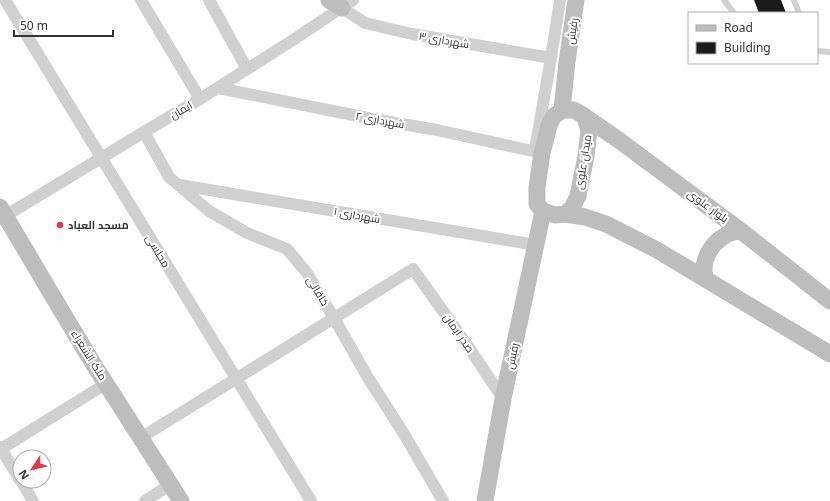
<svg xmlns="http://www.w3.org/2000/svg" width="830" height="501" viewBox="0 0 830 501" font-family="'Noto Sans',Cairo,sans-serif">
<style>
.building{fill:#1a1a1a}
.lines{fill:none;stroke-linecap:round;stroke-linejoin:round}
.lane{stroke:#d0d0d0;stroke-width:6}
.street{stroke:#d0d0d0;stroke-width:12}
.secondary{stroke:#bdbdbd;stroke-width:17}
.poi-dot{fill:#e63946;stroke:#fff;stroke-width:1.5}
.labels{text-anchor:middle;stroke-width:4;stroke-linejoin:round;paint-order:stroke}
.street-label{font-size:11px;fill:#333;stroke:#fff}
.poi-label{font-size:11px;font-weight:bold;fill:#333;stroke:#fff;text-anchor:start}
</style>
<rect width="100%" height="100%" fill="#fff"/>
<path class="building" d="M 754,0 L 781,0 L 786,13 L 759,13 Z"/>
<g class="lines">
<path class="lane" d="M 724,0 L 734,13
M 794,0 L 799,13
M 817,51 L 830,52"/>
<path class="street" d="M 5,0 L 311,501
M 141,0 L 200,99
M 209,0 L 247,69
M 342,8 L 365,23 L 412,34 L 551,58
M 218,88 L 373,119 L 437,130 L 542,153
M 144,132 L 169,177 L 209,211 L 247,233 L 287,249 L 307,273 L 334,318 L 367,376 L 404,434 L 443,501
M 535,150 L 551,58 L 560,0
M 180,185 L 536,245
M 0,219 L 144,132 L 200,99 L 293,40 L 353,0
M 142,437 L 413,269 L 470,349 L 503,399
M 0,447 L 20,480
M 1,449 L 107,383
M 21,481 L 33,501
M 145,501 L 171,484"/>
<path class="secondary" d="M 329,0 L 342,8
M 562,110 L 574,110 L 584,116 L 589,130 L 586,156 L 578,196 L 572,208 L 565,214 L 555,215 L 543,211 L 537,204 L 537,187 L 542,153 L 549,126 L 553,117 Z
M 562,110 L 567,62 L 576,0
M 584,116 L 620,141 L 741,231 L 830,301
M 0,207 L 55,300 L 94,365 L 181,501
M 565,214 L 585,217 L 606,224 L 657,250 L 830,354
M 706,279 C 705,276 704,273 704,270 C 704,254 715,240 728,234 C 732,232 737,231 741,231
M 485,501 L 503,399 L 543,211"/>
</g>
<circle class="poi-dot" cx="60" cy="225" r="4"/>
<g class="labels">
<g class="street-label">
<text transform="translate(572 31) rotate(-82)" y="4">رفیش</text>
<text transform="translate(444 40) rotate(10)" y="4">شهرداری ۳</text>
<text transform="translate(181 110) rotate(-30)" y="4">ایمان</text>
<text transform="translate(380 120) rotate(10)" y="4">شهرداری ۲</text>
<text transform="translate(583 162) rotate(-81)" y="4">میدان علوی</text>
<text transform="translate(708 206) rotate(36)" y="4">بلوار علوی</text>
<text transform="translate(357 215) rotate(10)" y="4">شهرداری ۱</text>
<text transform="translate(158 251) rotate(59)" y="4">مجلسی</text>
<text transform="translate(318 291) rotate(59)" y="4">خاقانی</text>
<text transform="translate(459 333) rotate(55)" y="4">صدر ایمان</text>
<text transform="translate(89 355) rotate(58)" y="4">ملک الشعراء</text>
<text transform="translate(512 356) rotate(-78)" y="4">رفیش</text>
</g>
<g class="poi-label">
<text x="68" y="229">مسجد العباد</text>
</g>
</g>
<rect x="688" y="12" width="130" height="52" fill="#ffffff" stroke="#adadad"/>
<rect x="696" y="25" width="20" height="6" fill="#bdbdbd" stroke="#adadad"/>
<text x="724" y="32" font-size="12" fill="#333333">Road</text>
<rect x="696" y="42" width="20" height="12" fill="#1a1a1a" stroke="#adadad"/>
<text x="724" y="52" font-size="12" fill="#333333">Building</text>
<g transform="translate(32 469) rotate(235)"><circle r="19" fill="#ffffff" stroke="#adadad"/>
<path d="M0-3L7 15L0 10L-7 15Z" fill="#e63946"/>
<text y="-6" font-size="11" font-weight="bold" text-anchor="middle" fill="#333333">N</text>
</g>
<path d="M14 30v6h99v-6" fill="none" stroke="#333333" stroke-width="2"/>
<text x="20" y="30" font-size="12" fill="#333333" stroke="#ffffff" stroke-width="3" paint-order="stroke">50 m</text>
</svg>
